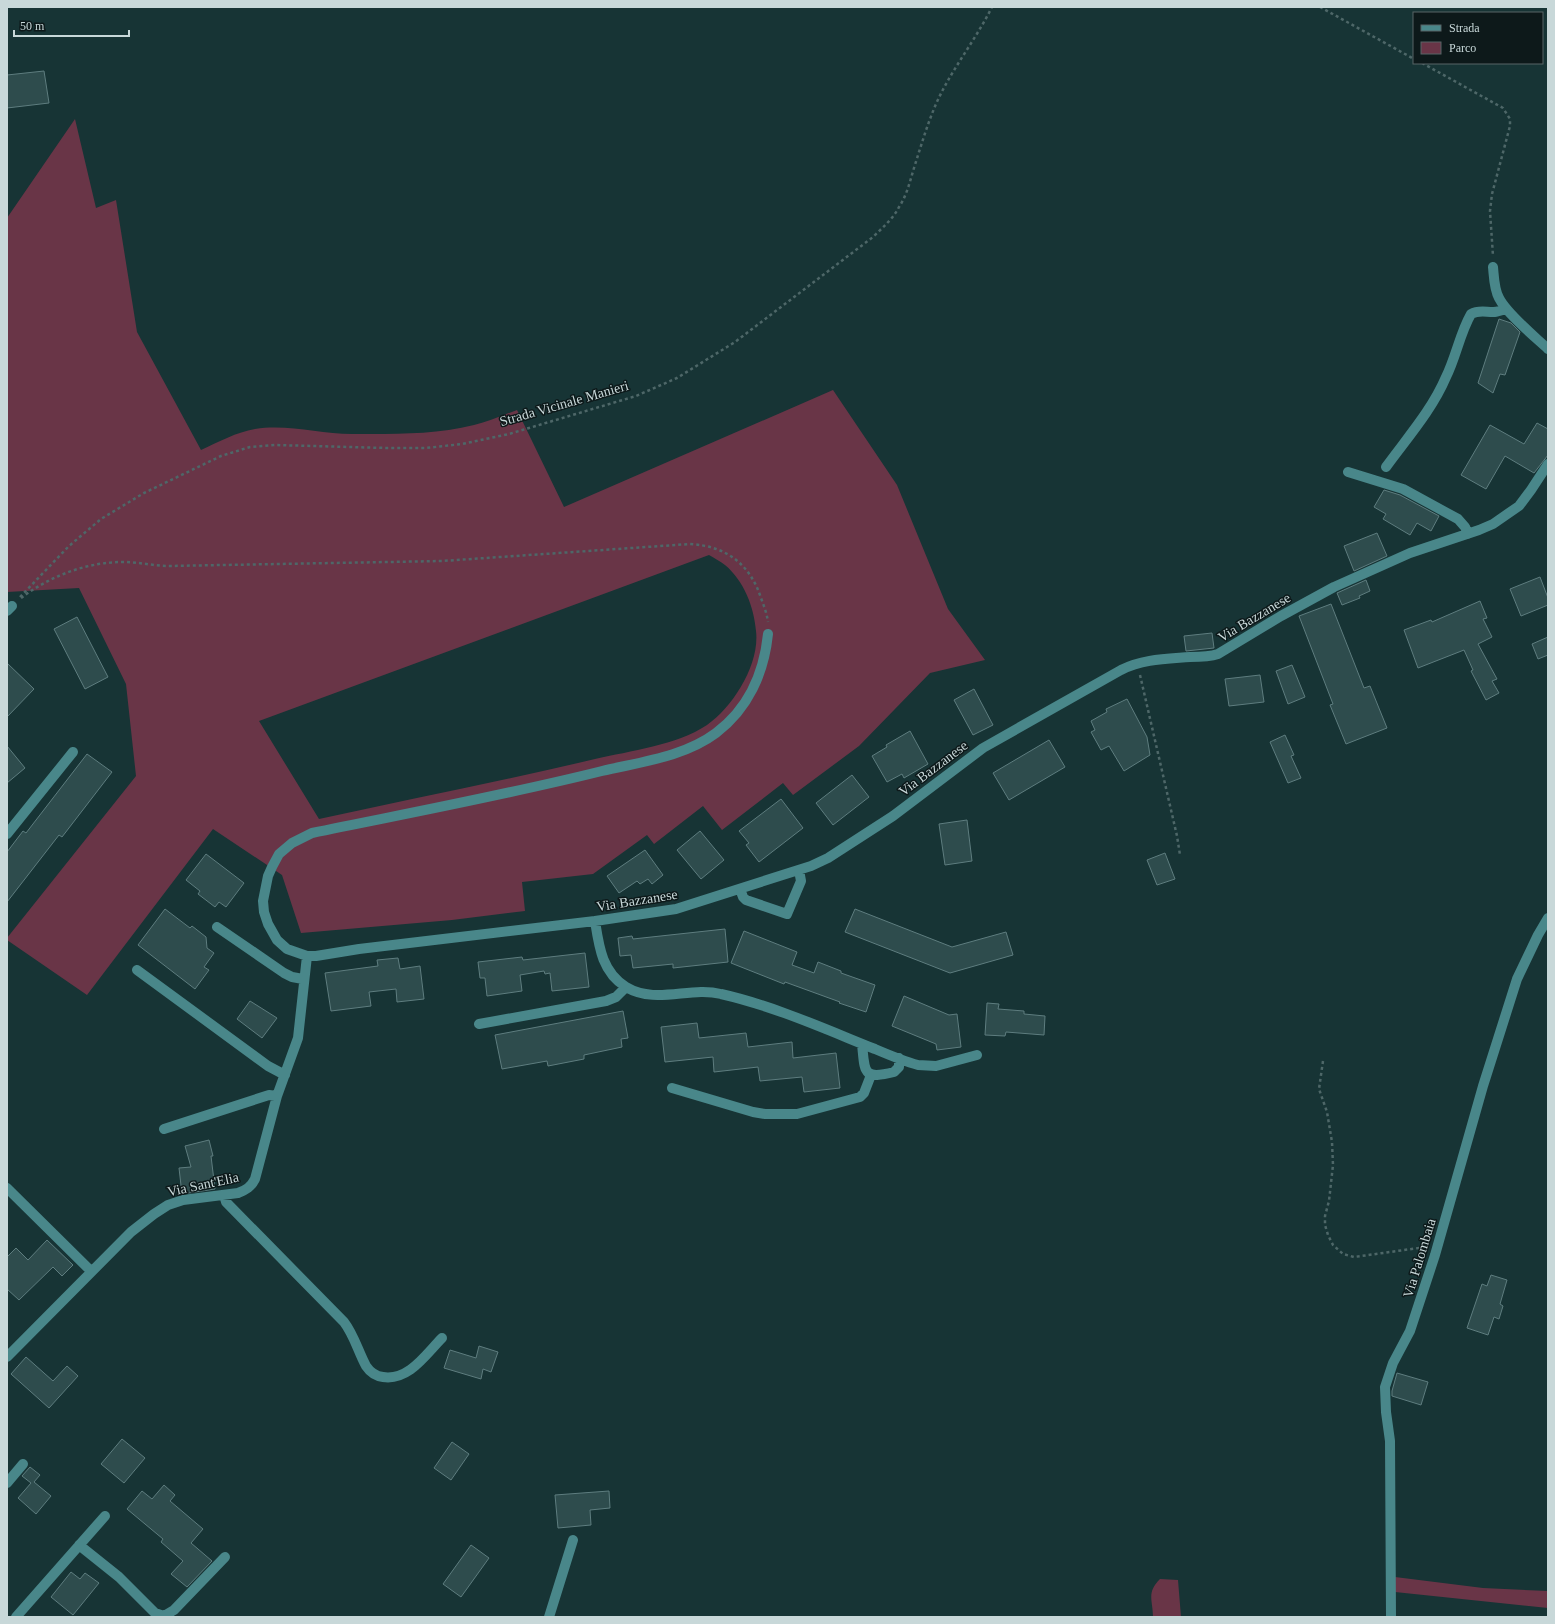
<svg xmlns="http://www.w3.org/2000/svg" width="1555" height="1624" viewBox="0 0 1555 1624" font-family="Georgia,serif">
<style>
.green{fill:#693547;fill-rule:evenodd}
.building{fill:#2e4c4d;stroke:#5e7d7f}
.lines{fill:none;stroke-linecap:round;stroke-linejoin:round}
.path{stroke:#4e6768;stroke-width:2.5;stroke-dasharray:3 3;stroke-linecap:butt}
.minor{stroke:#49878a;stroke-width:10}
.labels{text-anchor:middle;stroke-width:3;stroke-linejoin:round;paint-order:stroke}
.street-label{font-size:14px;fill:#c8d8d9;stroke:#0d191a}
</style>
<rect width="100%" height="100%" fill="#173435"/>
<path class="green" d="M 75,119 L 96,208 L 116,200 L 137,332 L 201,450 C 218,442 237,432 255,429 C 288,424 320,434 352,434 C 392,434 434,435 474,425 C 488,422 503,415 517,410 L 564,507 L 833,390 L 897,485 L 948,609 L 985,660 L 930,673 L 859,746 L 793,795 L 783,783 L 722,830 L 703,806 L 654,844 L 647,835 L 593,874 L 522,882 L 525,911 L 452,920 L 301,933 L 282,875 L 213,829 L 87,995 L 7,940 L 7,938 L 136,776 L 126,684 L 79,588 L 7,592 L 7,218 ZM 709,555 C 714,558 720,561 725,565 C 744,581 754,607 756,631 C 760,664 733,707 707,725 C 677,745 630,751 595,759 C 503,781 411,799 319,819 L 259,721 Z
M 1395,1577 L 1483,1588 L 1548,1591 L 1548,1608 L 1395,1592 Z
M 1160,1579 L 1178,1580 L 1181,1617 L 1153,1617 C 1153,1600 1146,1593 1160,1579 Z"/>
<path class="building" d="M 44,71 L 49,103 L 7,108 L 7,75 Z
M 1499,319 L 1511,323 L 1520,332 L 1505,375 L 1500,374 L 1493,393 L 1478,383 Z
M 1537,423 L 1548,429 L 1548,455 L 1534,473 L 1505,456 L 1486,489 L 1461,475 L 1490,425 L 1524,444 Z
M 1384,490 L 1400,495 L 1439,516 L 1431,531 L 1417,523 L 1410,535 L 1383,519 L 1386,514 L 1374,507 Z
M 1377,533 L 1387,556 L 1354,571 L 1344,546 Z
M 1540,577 L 1548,598 L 1548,605 L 1521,616 L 1510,589 Z
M 1366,580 L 1370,591 L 1359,596 L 1360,598 L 1342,605 L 1337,593 Z
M 1480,601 L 1487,618 L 1483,619 L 1492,637 L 1478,644 L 1497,679 L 1492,681 L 1499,693 L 1486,700 L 1471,671 L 1473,670 L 1464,650 L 1418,668 L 1404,630 L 1431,620 L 1432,622 Z
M 1331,604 L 1364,688 L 1370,686 L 1387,728 L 1346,744 L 1330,705 L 1333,704 L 1299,616 Z
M 77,617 L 108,677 L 85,689 L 54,629 Z
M 1212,633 L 1214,648 L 1186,651 L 1184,636 Z
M 1548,637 L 1548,655 L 1538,659 L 1532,644 Z
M 7,663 L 34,689 L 7,717 Z
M 1292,665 L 1305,697 L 1288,704 L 1276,671 Z
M 1260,675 L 1264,702 L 1229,706 L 1225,679 Z
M 974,689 L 993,725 L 973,735 L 954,700 Z
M 1127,699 L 1147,737 L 1150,755 L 1124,771 L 1109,746 L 1101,750 L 1091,732 L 1095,730 L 1091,721 L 1107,712 L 1106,709 Z
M 910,731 L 928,764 L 904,778 L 902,774 L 887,782 L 872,756 L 887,747 L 886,745 Z
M 1285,735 L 1294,755 L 1291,756 L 1301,778 L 1288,783 L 1270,742 Z
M 1049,740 L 1065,767 L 1009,800 L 993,773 Z
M 7,746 L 25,768 L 7,783 Z
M 87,754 L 112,772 L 62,837 L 59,835 L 7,902 L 7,852 L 23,831 L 26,833 Z
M 852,775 L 869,797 L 833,825 L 816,803 Z
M 781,799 L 803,828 L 759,862 L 746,845 L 749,843 L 739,831 Z
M 967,820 L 972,861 L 945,865 L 939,824 Z
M 700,831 L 724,860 L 701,879 L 677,850 Z
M 645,850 L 663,875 L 652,884 L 648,879 L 640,884 L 637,881 L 619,893 L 607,876 Z
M 1165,853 L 1175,879 L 1157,885 L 1147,860 Z
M 206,854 L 244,883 L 226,907 L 219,902 L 215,907 L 198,894 L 200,891 L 186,880 Z
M 165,909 L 190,928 L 192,926 L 206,937 L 207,948 L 214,953 L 204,967 L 209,970 L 195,989 L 138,945 Z
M 855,909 L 952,947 L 1006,932 L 1013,955 L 950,973 L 845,932 Z
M 725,929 L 728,962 L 673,968 L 673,964 L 633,968 L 631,955 L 620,956 L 618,938 L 632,936 L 633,939 Z
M 744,931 L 797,952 L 792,965 L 814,973 L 818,962 L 841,971 L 841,973 L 875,985 L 866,1012 L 839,1003 L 840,1002 L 785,982 L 784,984 L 731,963 Z
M 585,953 L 589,987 L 552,991 L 550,973 L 545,974 L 544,971 L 520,975 L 522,991 L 487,996 L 485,978 L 480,978 L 478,962 L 522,957 L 523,960 Z
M 398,958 L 400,969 L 420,966 L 424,999 L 397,1002 L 396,989 L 369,992 L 371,1006 L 331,1011 L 325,973 L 378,966 L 377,960 Z
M 904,996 L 949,1015 L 957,1014 L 961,1047 L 937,1050 L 936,1044 L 892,1026 Z
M 250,1001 L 277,1018 L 262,1038 L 237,1019 Z
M 987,1003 L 999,1004 L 998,1009 L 1024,1011 L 1024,1014 L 1045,1016 L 1044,1035 L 1006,1032 L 1005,1036 L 985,1035 Z
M 623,1011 L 628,1038 L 621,1039 L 622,1047 L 584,1055 L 584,1059 L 548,1066 L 547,1061 L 502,1069 L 495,1035 Z
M 697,1023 L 699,1038 L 746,1033 L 748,1047 L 792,1042 L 793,1058 L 836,1053 L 840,1088 L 804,1092 L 802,1077 L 760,1081 L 758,1067 L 714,1072 L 713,1057 L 665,1062 L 661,1027 Z
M 209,1140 L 213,1156 L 211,1156 L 215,1189 L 182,1194 L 179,1168 L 191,1167 L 185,1146 Z
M 47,1240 L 73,1265 L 62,1276 L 53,1267 L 19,1300 L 7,1289 L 7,1257 L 16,1248 L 28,1260 Z
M 1491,1275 L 1507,1280 L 1500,1304 L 1503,1306 L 1499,1319 L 1494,1317 L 1488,1335 L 1467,1328 L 1482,1284 L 1487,1286 Z
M 479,1346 L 498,1352 L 491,1372 L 483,1369 L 481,1379 L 444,1368 L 450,1350 L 476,1358 Z
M 26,1357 L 53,1381 L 67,1366 L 78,1376 L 49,1408 L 11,1374 Z
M 1397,1373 L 1428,1382 L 1421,1405 L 1392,1396 L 1392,1391 Z
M 122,1439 L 145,1458 L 124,1483 L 101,1464 Z
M 452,1442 L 469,1454 L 451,1480 L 434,1468 Z
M 30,1467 L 40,1475 L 34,1482 L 51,1496 L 36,1514 L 18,1498 L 31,1483 L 22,1476 Z
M 164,1485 L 175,1495 L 170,1501 L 203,1529 L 191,1543 L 212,1561 L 187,1587 L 171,1574 L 183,1561 L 161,1542 L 163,1539 L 127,1509 L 142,1491 L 152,1499 Z
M 609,1491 L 610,1508 L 590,1510 L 591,1525 L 558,1528 L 555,1495 Z
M 471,1545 L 489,1558 L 461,1597 L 443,1584 Z
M 71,1572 L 80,1579 L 85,1573 L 99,1583 L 73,1615 L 51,1597 Z"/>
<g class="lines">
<path class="path" d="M 1320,7 L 1414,59
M 1422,63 L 1503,108 L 1510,119 L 1510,126 L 1492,194 L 1490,211 L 1493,256
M 20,597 L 69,546 L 101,519 L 144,493 L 221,456 L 250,447 L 275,445 L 387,448 L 426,448 L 462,444 L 509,434 L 636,396 L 677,378 L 735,342 L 873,237 C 883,227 893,219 899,207 C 907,195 910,181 914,168 C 921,146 927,125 936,104 C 951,70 975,41 992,7
M 21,598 C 50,576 87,562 123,562 C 139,562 154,566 169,566 L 442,561 L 690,544 C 726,546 750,564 761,598 C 764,606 767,614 768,622
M 1140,675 L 1177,836 L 1180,855
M 1323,1061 L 1319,1089 L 1327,1112 L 1332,1142 L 1333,1165 L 1329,1201 L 1325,1216 L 1325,1225 L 1328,1235 L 1333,1245 L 1343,1254 L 1354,1257 L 1426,1247"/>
<path class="minor" d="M 1493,267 C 1494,277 1494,289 1499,298 C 1507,314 1534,336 1548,349
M 1386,467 C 1407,438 1432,410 1446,377 C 1456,357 1460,333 1471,314 C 1483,307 1493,317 1506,308
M 1348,472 L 1403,489 L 1458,519 L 1465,527 L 1468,534
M 7,611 L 12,606
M 768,634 C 764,673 748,709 716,733 C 684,757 640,762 602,771 C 506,795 409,813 312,833 L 292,843 L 279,854 L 272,867 L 268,876 L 263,901 L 264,912 L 268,924 L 277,940 L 287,949 L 307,956 L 316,956 L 359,949 L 595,921 L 676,909 L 811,866 L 828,858 L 893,816 L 983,748 L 1121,670 C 1143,659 1166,659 1190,657 C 1200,657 1209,657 1218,654 L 1281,616 L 1334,587 L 1410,553 L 1479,530 L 1493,524 L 1519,506 L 1531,490 L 1548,464
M 7,834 L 73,752
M 740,889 L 743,897 L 746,900 L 787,914 L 801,881 L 799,870
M 595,921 C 599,947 602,972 626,987 C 656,1005 690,986 721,994 C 774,1006 825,1029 875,1049 C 889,1055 903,1061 918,1065 L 936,1066 L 977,1055
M 217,927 L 284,973 L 292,977 L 303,979
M 137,970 L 268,1066 L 285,1075
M 479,1024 L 606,1001 L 616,997 L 626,987
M 862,1044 C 865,1072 862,1080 894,1072 L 899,1067 L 899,1058
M 672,1088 L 753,1112 L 765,1114 L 797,1114 L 860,1097 L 864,1093 L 871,1075
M 164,1129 L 269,1095 L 277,1096
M 7,1188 L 91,1271
M 224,1195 L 226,1202 L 344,1322 C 354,1335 358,1351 366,1366 C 370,1372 375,1376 383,1377 C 409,1381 426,1354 442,1338
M 7,1357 L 131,1232 L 154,1214 L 168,1205 L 183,1200 L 238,1193 C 246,1190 251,1187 255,1179 L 277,1096 L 298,1038 L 307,956
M 7,1483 L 23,1464
M 79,1545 L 119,1577 L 155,1613 L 164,1616 L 174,1610 L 225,1557
M 16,1617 L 105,1516
M 549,1617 L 573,1540
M 1391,1617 L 1390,1441 L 1386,1412 L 1385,1387 L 1393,1363 L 1410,1331 L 1435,1255 L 1483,1086 L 1517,979 L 1538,935 L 1548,918"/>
</g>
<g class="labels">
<g class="street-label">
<text transform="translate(564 403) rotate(-16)" y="5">Strada Vicinale Manieri</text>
<text transform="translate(1254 617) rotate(-31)" y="5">Via Bazzanese</text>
<text transform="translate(933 768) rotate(-37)" y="5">Via Bazzanese</text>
<text transform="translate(637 900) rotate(-9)" y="5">Via Bazzanese</text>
<text transform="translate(203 1184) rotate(-12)" y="5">Via Sant'Elia</text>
<text transform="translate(1419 1258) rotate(-73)" y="5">Via Palombaia</text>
</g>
</g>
<rect width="1555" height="1624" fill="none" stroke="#c8d8d9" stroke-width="16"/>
<rect x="1413" y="12" width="130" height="52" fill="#0d191a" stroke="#586566"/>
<rect x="1421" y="25" width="20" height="6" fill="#49878a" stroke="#586566"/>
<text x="1449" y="32" font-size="12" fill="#c8d8d9">Strada</text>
<rect x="1421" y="42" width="20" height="12" fill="#693547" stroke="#586566"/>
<text x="1449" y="52" font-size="12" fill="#c8d8d9">Parco</text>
<path d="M14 30v6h115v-6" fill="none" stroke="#c8d8d9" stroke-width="2"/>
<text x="20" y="30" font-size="12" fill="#c8d8d9" stroke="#0d191a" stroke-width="3" paint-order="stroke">50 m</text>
</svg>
